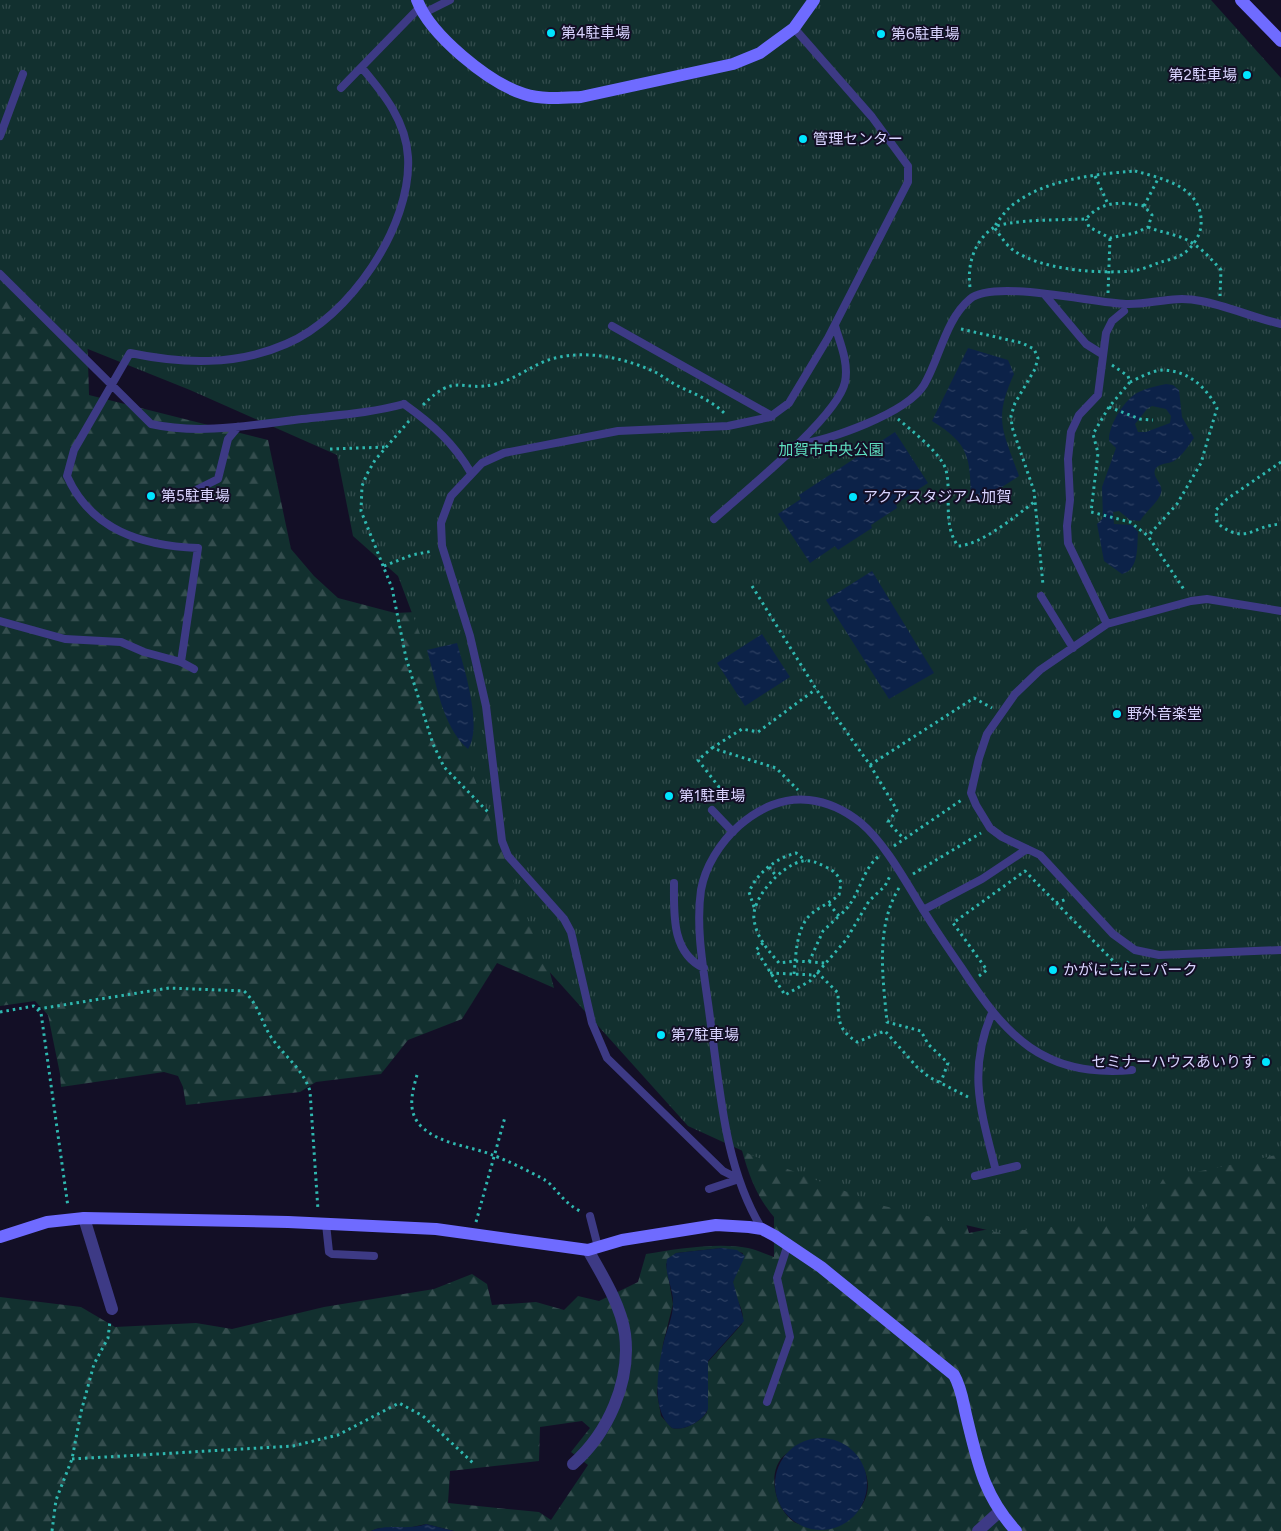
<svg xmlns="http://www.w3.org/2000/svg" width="1281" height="1531" viewBox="0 0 1281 1531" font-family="Figtree,'Noto Sans JP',sans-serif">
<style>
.forest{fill:url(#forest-firs);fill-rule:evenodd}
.park{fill:url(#park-tufts)}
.water{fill:url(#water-ripples);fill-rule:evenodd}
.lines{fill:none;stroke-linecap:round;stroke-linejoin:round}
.path{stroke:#2fb8b0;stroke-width:3;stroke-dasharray:2.5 4;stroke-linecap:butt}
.lane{stroke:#3d3a85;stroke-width:8}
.street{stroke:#3d3a85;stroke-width:12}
.secondary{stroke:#6f6bff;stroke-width:12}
.lane-bridge{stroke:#3d3a85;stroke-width:8}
.poi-dot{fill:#00e5ff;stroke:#130f26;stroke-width:2}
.labels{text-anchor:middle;stroke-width:4;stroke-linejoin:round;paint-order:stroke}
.poi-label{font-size:15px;fill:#d9d4ff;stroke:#130f26;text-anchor:start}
.park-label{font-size:15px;fill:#5fe0c0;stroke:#130f26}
</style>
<defs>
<pattern id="forest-firs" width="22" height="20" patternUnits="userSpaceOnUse" patternTransform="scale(1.25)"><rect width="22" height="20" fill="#12302f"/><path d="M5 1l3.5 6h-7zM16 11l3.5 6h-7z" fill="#344d4e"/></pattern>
<pattern id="park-tufts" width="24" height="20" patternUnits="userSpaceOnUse" patternTransform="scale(1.25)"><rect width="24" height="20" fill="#12302f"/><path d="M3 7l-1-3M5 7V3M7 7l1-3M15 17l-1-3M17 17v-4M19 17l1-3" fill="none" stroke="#344d4e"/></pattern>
<pattern id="water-ripples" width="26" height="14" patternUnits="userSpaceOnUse" patternTransform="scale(1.25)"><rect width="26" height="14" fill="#0c2248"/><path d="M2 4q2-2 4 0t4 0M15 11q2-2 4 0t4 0" fill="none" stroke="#2f4163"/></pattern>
</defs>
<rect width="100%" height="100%" fill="#130f26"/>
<path class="forest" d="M 0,189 L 87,328 L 89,395 L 268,440 L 291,549 L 314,576 L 338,598 L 395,613 L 438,611 L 540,934 L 554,988 L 497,963 L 462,1019 L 408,1040 L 381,1074 L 316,1082 L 300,1092 L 186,1105 L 183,1087 L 178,1076 L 164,1072 L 61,1087 L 60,1074 L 48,1015 L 35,1001 L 0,1006 Z
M 740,1143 L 946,1162 L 969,1233 L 1005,1226 L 1054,1202 L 1281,1145 L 1281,1531 L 454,1531 L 426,1524 L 403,1529 L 379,1528 L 371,1531 L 0,1531 L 0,1297 L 81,1307 L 115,1327 L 196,1323 L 232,1329 L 324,1307 L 434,1289 L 472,1274 L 487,1284 L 492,1305 L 536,1302 L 564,1310 L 578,1296 L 599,1301 L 638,1282 L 646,1254 C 675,1249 719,1242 748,1248 C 757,1250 765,1254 774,1257 L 774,1217 C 755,1195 747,1170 740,1143 ZM 722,1248 L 743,1253 C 740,1263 732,1276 733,1287 C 735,1301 746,1309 742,1324 L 708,1362 L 707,1412 C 700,1422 685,1431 672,1428 L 661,1416 L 657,1393 L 663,1344 L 673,1304 L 666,1264 L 676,1253 ZM 582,1421 L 590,1428 L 571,1452 L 588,1465 L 551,1520 L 539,1512 L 448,1503 L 450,1471 L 539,1461 L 540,1427 ZM 820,1438 C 851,1441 882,1476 861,1507 C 858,1511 851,1515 846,1519 C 829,1531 814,1531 794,1522 C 775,1509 765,1470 786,1454 C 795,1447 810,1443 820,1438 Z"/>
<path class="park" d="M 0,0 L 1211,0 L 1281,78 L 1281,1154 L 1163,1179 L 1132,1231 L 1092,1222 L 1000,1233 L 884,1206 L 756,1157 L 688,1126 L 546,968 L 398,576 L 353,536 L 337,455 L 190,390 L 28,325 L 0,287 Z"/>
<path class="water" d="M 968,348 L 1008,360 L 1014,374 C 993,420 1003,430 1019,476 L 977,503 L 971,500 C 970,458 970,444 932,421 Z
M 1166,384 L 1173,385 L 1179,390 L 1182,417 L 1194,438 C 1188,446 1183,455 1174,461 C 1168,464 1160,463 1156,468 C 1150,477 1164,483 1161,493 C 1157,504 1146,511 1140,521 L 1130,520 L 1119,511 L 1113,512 L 1114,524 L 1132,525 L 1138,532 C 1137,547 1139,570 1122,574 L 1104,561 L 1097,524 L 1103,518 L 1102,487 L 1116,448 L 1109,441 C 1108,426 1125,398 1139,392 C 1147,388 1157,386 1166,384 ZM 1152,406 L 1166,409 L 1171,416 L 1170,423 L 1146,432 L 1138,432 L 1135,424 L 1147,409 Z
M 895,432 L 928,483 L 896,504 L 897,508 L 871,525 L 872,528 L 838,550 L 835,546 L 810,563 L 778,514 L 801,499 L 799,495 Z
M 872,571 L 934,673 L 889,699 L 826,600 Z
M 762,634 L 790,677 L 745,706 L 717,663 Z
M 457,643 C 464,667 483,727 468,749 C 442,727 436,681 427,650 Z
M 722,1248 L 737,1250 L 745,1256 L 733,1282 L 744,1321 L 708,1361 L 708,1409 C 703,1421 685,1431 672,1428 C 650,1411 658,1366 664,1341 C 667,1330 673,1316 673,1304 C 674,1289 664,1275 667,1259 L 676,1253 Z
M775 1484a46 46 0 1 1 92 0a46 46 0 1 1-92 0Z
M 426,1524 L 454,1531 L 371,1531 C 388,1523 408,1531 426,1524 Z"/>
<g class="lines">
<path class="path" d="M 1135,171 C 1164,179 1204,187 1201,226 C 1200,236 1192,248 1183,254 C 1177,258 1168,260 1161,262 C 1152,265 1142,270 1132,271 C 1099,274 1041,270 1013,250 C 1005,244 1000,235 994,227 C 1001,217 1008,207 1018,201 C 1050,179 1097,174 1135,171 Z
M 1095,176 L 1108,204
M 1144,206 L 1159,177
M 1148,227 C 1157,231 1165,232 1174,235 C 1194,240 1208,255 1221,270 L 1220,296
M 970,287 C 967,265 974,241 993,228 C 1006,219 1068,220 1086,219 C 1102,200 1122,202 1144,206 L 1152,215 L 1148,227 L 1135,233 L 1110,238 L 1089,227 L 1086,219
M 1108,293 L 1110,238
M 961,329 L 1022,343 L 1034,349 L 1038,358 L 1035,369 L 1015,403 L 1011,416 L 1012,427 L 1034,491 L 1043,585
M 1112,365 L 1128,376 L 1130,382 L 1109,407 L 1093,434 L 1098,453 L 1091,512 L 1130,522 L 1148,536 L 1185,591
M 1130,382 C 1139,378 1153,370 1163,370 C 1189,371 1206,387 1217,408 L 1201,463 L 1177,504 L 1148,536
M 423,405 C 457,371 460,393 496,384 C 517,379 534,363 555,358 C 588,350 625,358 655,372 C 663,376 670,382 678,386 C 695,394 713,401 726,415
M 1109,407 L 1140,419 L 1153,420
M 898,419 C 911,430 941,453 946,470 C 952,495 942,524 958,546 C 981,545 1016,516 1034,502
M 409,421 L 375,460 L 367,474 L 362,486 L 361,511 L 392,588 L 406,658 L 433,744 L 444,767 L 488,812
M 330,449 L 387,447
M 1281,462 L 1227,499 L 1216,510 L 1217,523 C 1247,546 1250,526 1281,524
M 384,566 L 412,555 L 433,551
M 752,586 L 816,689 L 870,765 L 897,810 L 888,822 L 904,839
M 712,748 L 742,729 L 758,732 L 816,689
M 870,765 L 974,698 L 992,708
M 715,800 L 719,787 L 698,760 L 712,748 L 776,768 L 798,790
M 894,846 L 963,799
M 769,867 L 777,877
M 913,874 L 981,833
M 899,888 C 875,927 883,979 887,1022 L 921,1031 L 928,1044 L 948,1063 L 942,1079 L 940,1082
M 1056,903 L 1067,899
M 829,904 L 839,916 C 861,898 860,872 878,857
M 754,907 L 749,892 C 757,873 776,858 796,853 L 806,861
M 763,943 L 756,950 L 785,995 L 810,981 L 846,940 L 869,901 L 885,886 L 890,876
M 809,962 L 823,931 L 839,916
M 817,972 L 838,993 C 839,1016 835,1028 857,1042 L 885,1031 L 917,1067 L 929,1077 L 968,1097
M 770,973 L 814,975
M 794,974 C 796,955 796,929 810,915 C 819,907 830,903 839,895 L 841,883 C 838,874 834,871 826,867 C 818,863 812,860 803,861 C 783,864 751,898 754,919 C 756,937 768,950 779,963 L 796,961 L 825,963
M 979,976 L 987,970 L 953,923 L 1025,871 L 1123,971 L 1130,958
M 38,1009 L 169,988 L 244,991 C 258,1004 261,1021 271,1037 C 284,1056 303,1069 310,1091 L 318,1210
M 0,1012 L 34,1006 L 41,1013 L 68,1207
M 417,1075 C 412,1093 406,1113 423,1128 C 442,1145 472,1146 495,1156 C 504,1159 544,1178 549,1183 C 560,1194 566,1204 580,1211
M 476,1222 L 505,1117
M 72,1459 L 293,1446 L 338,1435 L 399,1403 L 423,1416 L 473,1463
M 52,1531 L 56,1500 L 72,1459 L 81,1412 L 94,1364 L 108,1338 L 110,1321"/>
<path class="lane" d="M 424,13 L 450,0
M 341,88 L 420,7
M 0,136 L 23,74
M 0,274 L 151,424 C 200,435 252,425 302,419 C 337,415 371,413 404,404
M 1045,295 L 1086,344 L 1102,354
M 612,326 L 772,416
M 796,445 C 829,440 906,414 924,385 C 940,358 945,320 970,299 C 994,279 1093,303 1126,304 C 1152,305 1172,295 1201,301 C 1228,306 1254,318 1281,324
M 194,491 L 218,479 L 228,439 L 238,427
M 714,519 C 743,493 838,417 845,382 C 849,363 840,343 835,326
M 1041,596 L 1073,648
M 1281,611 L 1207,599 L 1191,601 L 1107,624 L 1040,670 L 1015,694 L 987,734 L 979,758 L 971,793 L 976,805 L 990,828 L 1002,837 L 1040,855 L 1113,934 L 1135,950 L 1159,955 L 1281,950
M 0,621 L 65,639 L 121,642 L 144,652 L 181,662 L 194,669
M 1107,624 L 1068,543 L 1067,526 L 1070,500 L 1068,459 L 1071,432 L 1079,415 L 1098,395 L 1106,333 L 1112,321 L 1124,311
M 181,662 L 198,548 C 142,546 91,530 67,476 L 74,450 L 130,353 C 183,364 236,366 286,344 C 349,318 412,226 408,157 C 406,121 384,94 362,68
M 712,810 L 733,832
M 674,883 C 674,913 671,953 704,968
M 923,910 L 982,879 L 1027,849
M 992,1013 C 967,1071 981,1112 996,1171
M 975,1176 L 1017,1166
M 709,1189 L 739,1179 L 723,1171 L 607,1058 L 592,1023 L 571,932 L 564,919 L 508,856 L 502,841 L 486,706 L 470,636 L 442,546 L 441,523 L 451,496 L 482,463 L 504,453 L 618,431 L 728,426 L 770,417 L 789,403 L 828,338 L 908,182 L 908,166 L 872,117 L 794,28
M 590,1216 L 598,1247
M 326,1224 L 329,1252 L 332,1254 L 374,1256
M 762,1229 C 724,1167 720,1089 710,1018 C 705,977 695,931 701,890 C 709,844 759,794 809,800 C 828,802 846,811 861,823 C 884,842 906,882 922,908 C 934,928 948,948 961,967 C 1006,1036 1043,1078 1132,1070
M 767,1402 L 790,1337 L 777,1278 L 788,1244"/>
<path class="street" d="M 84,1218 L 112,1309
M 573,1464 C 608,1433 631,1382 625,1334 C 621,1305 602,1275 588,1250
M 978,1531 L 999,1512"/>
<path class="secondary" d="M 417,0 C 430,35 489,83 524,94 C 542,100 562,98 581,97 L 733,64 L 760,53 L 794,28 L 814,0
M 1241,0 L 1281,41
M 0,1237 L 47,1222 L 84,1218 L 288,1222 L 436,1229 L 588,1250 L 622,1240 L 716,1225 L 749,1227 L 762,1229 L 775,1236 L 821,1267 L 954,1375 C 962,1389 963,1403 967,1419 C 978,1464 984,1496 1016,1531"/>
<path class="lane-bridge" d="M 404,404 C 432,424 454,443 471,473"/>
</g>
<g class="poi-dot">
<circle cx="551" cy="33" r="5"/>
<circle cx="881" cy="34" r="5"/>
<circle cx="1247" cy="75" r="5"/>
<circle cx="803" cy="139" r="5"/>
<circle cx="151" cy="496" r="5"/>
<circle cx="853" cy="497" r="5"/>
<circle cx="1117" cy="714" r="5"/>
<circle cx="669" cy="796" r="5"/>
<circle cx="1053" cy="970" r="5"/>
<circle cx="661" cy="1035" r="5"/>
<circle cx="1266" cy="1062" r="5"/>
</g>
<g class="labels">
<g class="poi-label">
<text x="561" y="38">第4駐車場</text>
<text x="891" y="39">第6駐車場</text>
<text x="1237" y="80" text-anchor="end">第2駐車場</text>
<text x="813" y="144">管理センター</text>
<text x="161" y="501">第5駐車場</text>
<text x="863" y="502">アクアスタジアム加賀</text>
<text x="1127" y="719">野外音楽堂</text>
<text x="679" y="801">第1駐車場</text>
<text x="1063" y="975">かがにこにこパーク</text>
<text x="671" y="1040">第7駐車場</text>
<text x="1256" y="1067" text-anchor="end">セミナーハウスあいりす</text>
</g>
<g class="park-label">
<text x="831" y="455">加賀市中央公園</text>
</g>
</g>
</svg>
